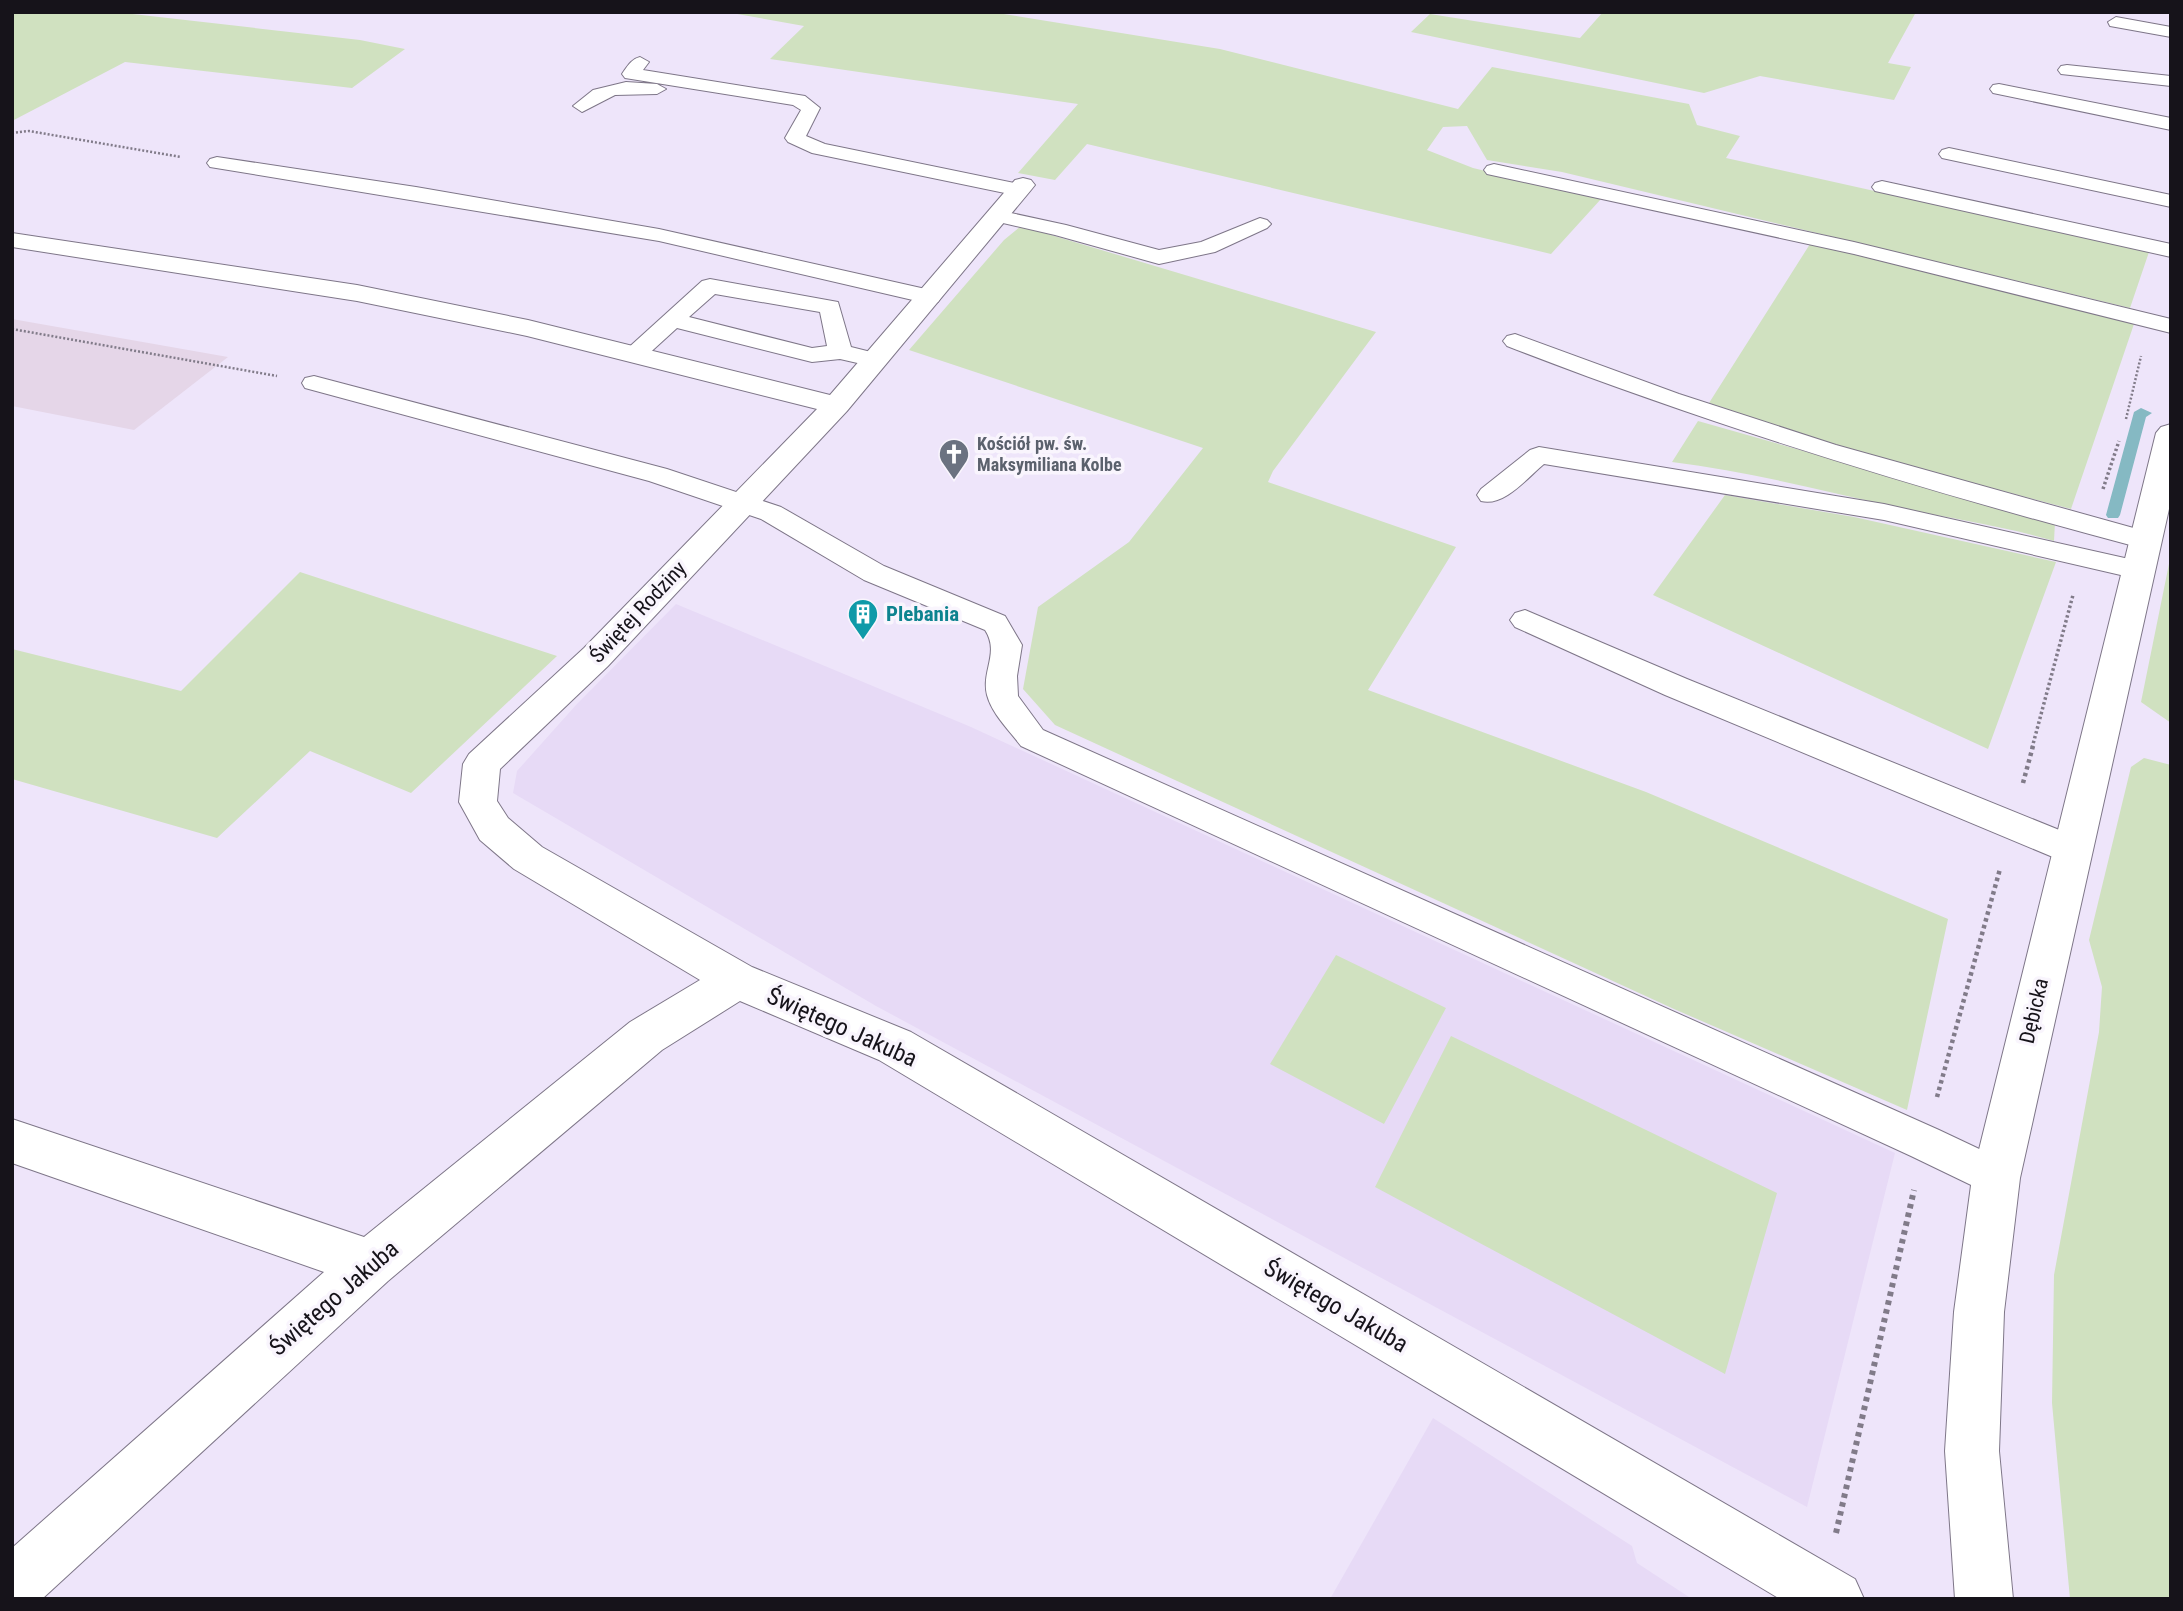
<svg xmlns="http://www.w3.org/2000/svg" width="2183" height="1611" viewBox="0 0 2183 1611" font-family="'Roboto Condensed',sans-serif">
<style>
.built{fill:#e7daf6}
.industrial{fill:#e5d6e8}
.green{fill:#d0e1c0}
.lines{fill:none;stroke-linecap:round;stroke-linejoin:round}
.stream{fill:#85b9c3;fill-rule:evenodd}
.lane-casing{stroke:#7e7688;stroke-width:2}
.street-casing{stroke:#7e7688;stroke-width:2}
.secondary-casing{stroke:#7e7688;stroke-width:2}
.path-far3{stroke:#817b89;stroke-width:2.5;stroke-dasharray:2 2;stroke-linecap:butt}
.path-far2{stroke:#817b89;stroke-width:3.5;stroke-dasharray:2.5 2.5;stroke-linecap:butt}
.path-far1{stroke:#817b89;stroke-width:4.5;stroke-dasharray:3.5 3.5;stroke-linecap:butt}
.path{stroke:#817b89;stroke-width:6;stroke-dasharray:4.5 4.5;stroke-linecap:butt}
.lane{fill:#fff;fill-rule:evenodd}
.street{fill:#fff;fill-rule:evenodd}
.secondary{fill:#fff;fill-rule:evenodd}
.labels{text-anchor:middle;stroke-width:7;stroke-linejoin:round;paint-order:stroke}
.far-worship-label{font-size:18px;font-weight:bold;fill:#5b616d;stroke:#f9f5fd;text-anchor:start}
.street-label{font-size:21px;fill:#16131a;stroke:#f9f5fd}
.culture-label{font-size:21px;font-weight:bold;fill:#0d838f;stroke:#f9f5fd;text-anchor:start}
.near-street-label{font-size:24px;fill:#16131a;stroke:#f9f5fd}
</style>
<rect width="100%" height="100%" fill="#eee5fa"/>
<path class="built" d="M 676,604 L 971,727 L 1895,1153 L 1807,1507 L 876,1006 L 513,793 L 517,771 L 576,705 Z
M 1433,1418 L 1632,1546 L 1637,1563 L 1692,1599 L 1330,1599 Z"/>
<path class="industrial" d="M 12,319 L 228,357 L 134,430 L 12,406 Z"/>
<path class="green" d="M 12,12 L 115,12 L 360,40 L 405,49 L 352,88 L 125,62 L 12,121 Z
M 726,12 L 991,12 L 1220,49 L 1458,109 L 1492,67 L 1689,104 L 1697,125 L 1740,136 L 1726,158 L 2149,252 L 2130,308 L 1562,172 L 1487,160 L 1467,126 L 1443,127 L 1427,150 L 1473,168 L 1601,199 L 1551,254 L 1087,144 L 1055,180 L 1018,173 L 1078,104 L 770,59 L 804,26 Z
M 1603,12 L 1916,12 L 1888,63 L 1911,67 L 1894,100 L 1760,76 L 1704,93 L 1411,32 L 1430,14 L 1580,38 Z
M 1021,226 L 1376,332 L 1273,471 L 1268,482 L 1456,547 L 1368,690 L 1646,792 L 1948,919 L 1907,1110 L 1674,1009 L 1055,725 L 1023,689 L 1038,607 L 1129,542 L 1203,448 L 909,350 L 1004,240 Z
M 1810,244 L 2135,321 L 2071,509 L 1854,452 L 1709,403 Z
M 1698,421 L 2055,522 L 2054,541 C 2000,525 1946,518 1892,506 C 1819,490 1746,471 1672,462 Z
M 1725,495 L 1854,517 L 2056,562 L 1988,749 L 1653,595 Z
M 2171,554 L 2171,723 L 2141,702 Z
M 300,572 L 557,656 L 411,793 L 310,751 L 217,838 L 12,779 L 12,649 L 181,691 Z
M 2144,758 L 2171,765 L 2171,1599 L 2070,1599 L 2052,1403 L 2054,1275 L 2099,1032 L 2102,987 L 2089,940 L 2131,767 Z
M 1336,955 L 1446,1008 L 1384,1124 L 1270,1064 Z
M 1451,1036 L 1777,1193 L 1725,1374 L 1375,1187 Z"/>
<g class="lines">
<path class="stream" d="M 2141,408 L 2152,413 L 2146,417 L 2120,515 L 2118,518 L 2108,518 L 2106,515 L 2134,412 Z"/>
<g class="lane-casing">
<path id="lane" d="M 2116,17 L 2171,27 L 2171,37 L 2110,26 L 2108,22 Z
M 640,57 L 649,62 L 643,70 L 805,96 L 820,108 L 806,136 L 825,144 L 1019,184 L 1026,186 L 1029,190 L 1026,194 L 1019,196 L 812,153 L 788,142 L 785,138 L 801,110 L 793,105 L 625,78 L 622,74 C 627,67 631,59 640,57 Z
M 2067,65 L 2171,76 L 2171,86 L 2061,74 L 2058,70 L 2061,66 Z
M 626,82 L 657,84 L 666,89 L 657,94 L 615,95 L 582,112 L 573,106 L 593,90 Z
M 1999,84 L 2171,118 L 2171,130 L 1993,93 L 1990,89 L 1993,85 Z
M 1949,148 L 2171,195 L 2171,207 L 1942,158 L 1939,154 L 1942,150 Z
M 217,157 L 416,187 L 659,229 L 930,290 L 938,292 L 941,297 L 938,302 L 930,304 L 659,241 L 210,167 L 207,163 L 210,159 Z
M 1494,164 L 1854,242 L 2171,319 L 2171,333 L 1854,254 L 1487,174 L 1484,170 L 1487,166 Z
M 1882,181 L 2171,244 L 2171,257 L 1875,191 L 1872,187 L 1875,183 Z
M 997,210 L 1066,225 L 1159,250 L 1201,242 L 1260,218 L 1267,220 L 1271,224 L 1267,228 L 1215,252 L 1159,264 L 1055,235 L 990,220 L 987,216 L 990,212 Z
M 710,279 L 838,302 L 851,347 L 883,355 L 887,360 L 883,365 L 875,367 L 840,359 L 812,362 L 677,328 L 643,359 L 627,359 L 623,354 L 627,349 L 702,281 ZM 715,294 L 820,312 L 827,346 L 812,348 L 689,317 Z
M 1515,334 L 1679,394 L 1836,445 L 2155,534 L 2159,540 L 2155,546 L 2145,549 C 1929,492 1715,427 1507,346 L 1503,341 L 1507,336 Z
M 314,376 L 667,469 L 781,507 L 884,566 L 1005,616 L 1022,645 L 1017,676 L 1018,696 L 1043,730 L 1939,1130 L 2011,1164 L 2017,1178 L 2011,1192 L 1996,1197 L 1911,1156 L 1021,746 C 1009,730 992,714 987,695 C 981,671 1000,653 985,630 L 864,580 L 761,519 L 649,481 L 305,388 L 302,383 L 305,378 Z
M 1539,447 L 1884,504 L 2138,561 L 2148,563 L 2152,570 L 2148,577 L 2138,579 L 1884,520 L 1544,464 C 1527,478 1504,507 1481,501 L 1477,495 L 1481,489 L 1530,450 Z
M 1525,610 L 1687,679 L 2084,840 L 2089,850 L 2084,860 L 2072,863 L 2060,860 L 1665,695 L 1515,627 L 1510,620 L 1515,613 Z"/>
</g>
<g class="street-casing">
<path id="street" d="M 1023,178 L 1031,180 L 1035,185 L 1031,190 L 847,411 L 608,666 L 500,769 L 497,801 L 508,818 L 542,847 L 752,967 L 911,1032 L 1855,1579 L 1864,1599 L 1780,1599 L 879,1060 L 740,1001 L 662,1050 L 388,1281 L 42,1599 L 12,1599 L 12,1548 L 324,1272 L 12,1163 L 12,1119 L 364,1237 L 630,1022 L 700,980 L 514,869 L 480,840 L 459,802 L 463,764 L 469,754 L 584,648 L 817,409 L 527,336 L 357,301 L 12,247 L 12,233 L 357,285 L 528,320 L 830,395 L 1015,180 Z"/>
</g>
<g class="secondary-casing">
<path id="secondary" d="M 2171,424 L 2171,500 L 2020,1178 L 2004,1312 L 1999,1451 L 2013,1599 L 1955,1599 L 1945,1451 L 1954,1312 L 1972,1178 L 2156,433 L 2161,427 Z"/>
</g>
<path class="path-far3" d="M 12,133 L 29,131 L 181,157
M 12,329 L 277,376
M 2126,419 L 2141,356"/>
<path class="path-far2" d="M 2103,489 L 2119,441
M 2032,748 L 2073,595"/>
<path class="path-far1" d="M 2023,783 L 2033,746
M 1937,1097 L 2000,869"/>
<path class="path" d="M 1836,1533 L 1914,1190"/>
<use href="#lane" class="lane"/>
<use href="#street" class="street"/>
<use href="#secondary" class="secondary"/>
</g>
<defs>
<g id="church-pin" transform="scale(1.575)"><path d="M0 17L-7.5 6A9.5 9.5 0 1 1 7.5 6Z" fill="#6b7280" stroke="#f9f5fd"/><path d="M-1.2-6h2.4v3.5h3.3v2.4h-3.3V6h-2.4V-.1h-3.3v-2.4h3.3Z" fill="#fff"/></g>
<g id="building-pin" transform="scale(1.575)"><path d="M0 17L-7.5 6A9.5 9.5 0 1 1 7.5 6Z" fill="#0f9aa8" stroke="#f9f5fd"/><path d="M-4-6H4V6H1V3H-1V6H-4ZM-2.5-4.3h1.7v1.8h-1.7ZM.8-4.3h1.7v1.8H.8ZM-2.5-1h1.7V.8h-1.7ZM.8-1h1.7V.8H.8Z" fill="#fff"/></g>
</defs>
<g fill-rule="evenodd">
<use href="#church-pin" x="954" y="454"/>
<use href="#building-pin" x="863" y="614"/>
</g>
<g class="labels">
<g class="far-worship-label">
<text x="977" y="450">Kościół pw. św.<tspan x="977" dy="21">Maksymiliana Kolbe</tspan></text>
</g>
<g class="street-label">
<text transform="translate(638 612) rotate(-47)" y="7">Świętej Rodziny</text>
<text transform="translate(2034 1011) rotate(-77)" y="7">Dębicka</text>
</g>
<g class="culture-label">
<text x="886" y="621">Plebania</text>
</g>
<g class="near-street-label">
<text transform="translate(842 1027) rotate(24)" y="8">Świętego Jakuba</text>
<text transform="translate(334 1298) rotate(-41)" y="8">Świętego Jakuba</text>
<text transform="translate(1336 1306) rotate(30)" y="8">Świętego Jakuba</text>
</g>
</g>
<rect width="2183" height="1611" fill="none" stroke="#16131a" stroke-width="28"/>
</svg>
